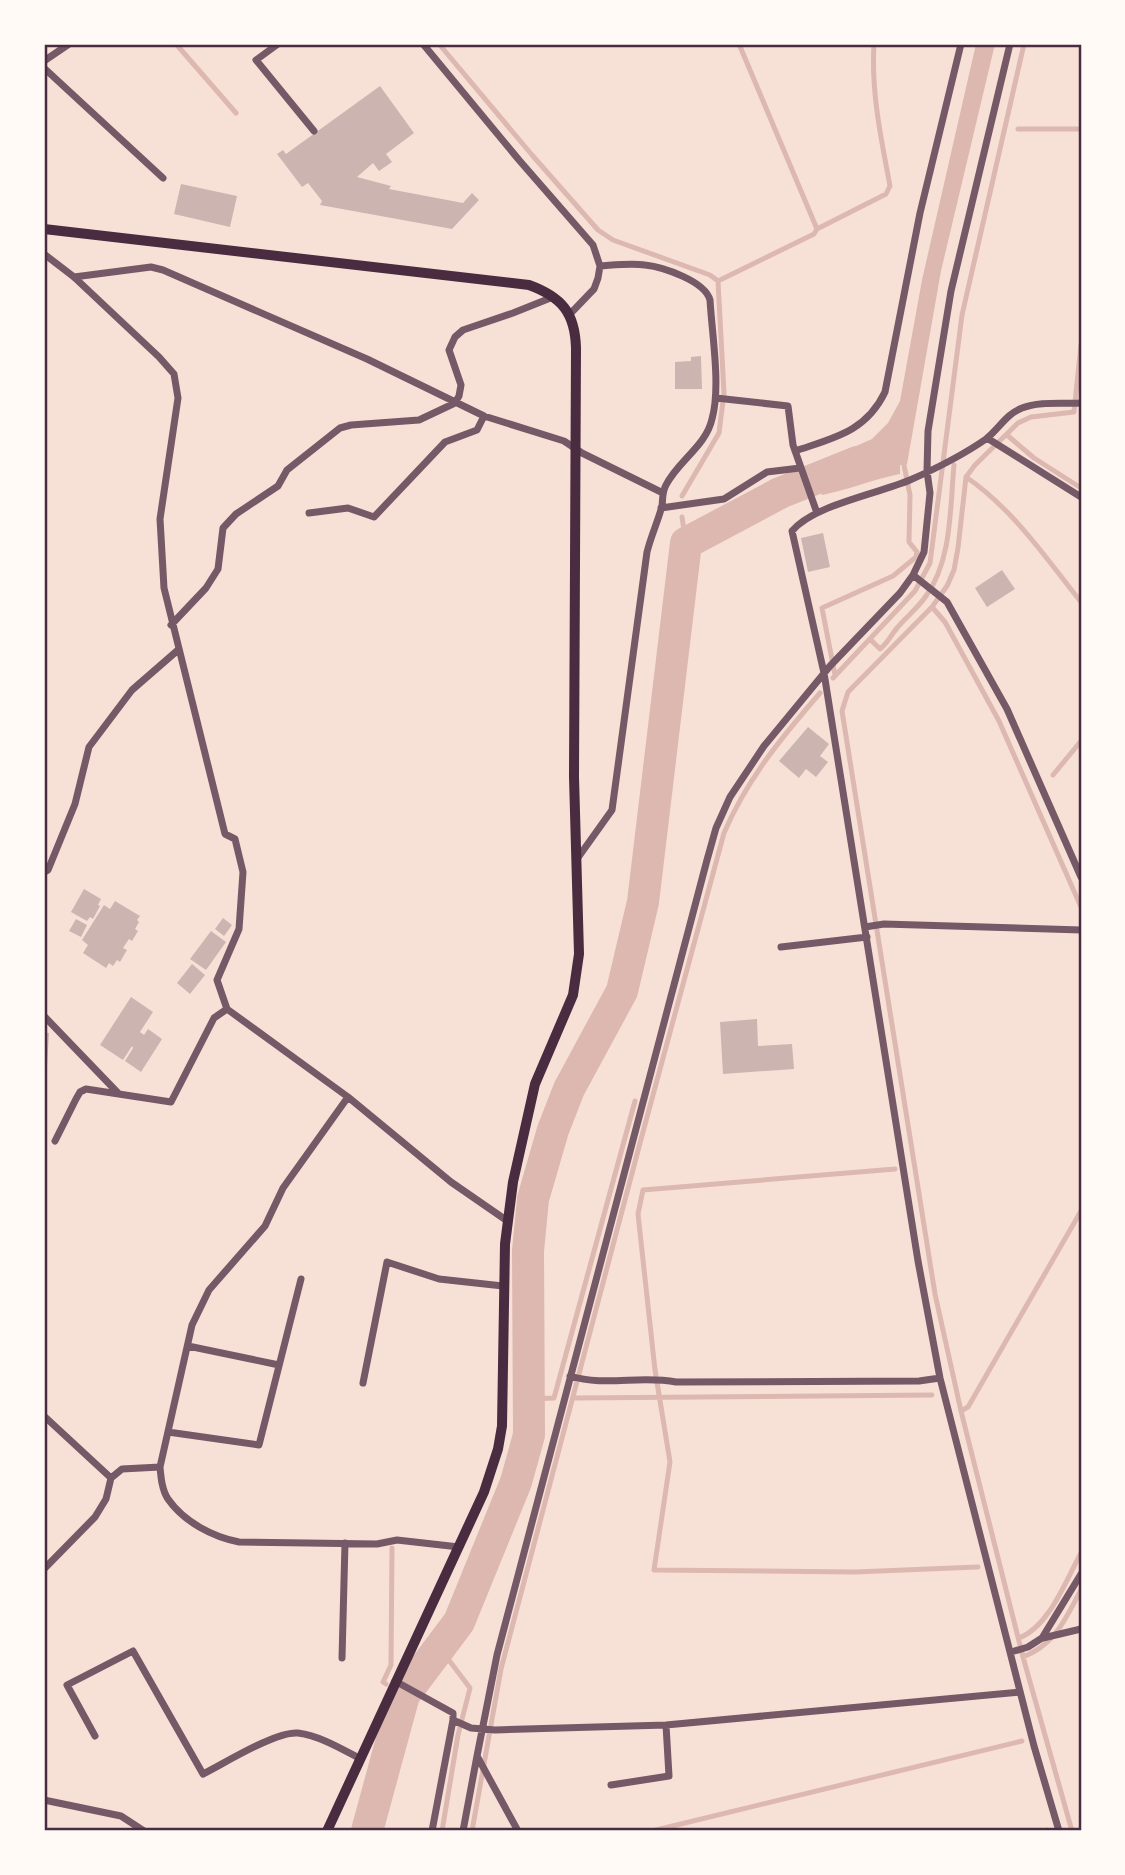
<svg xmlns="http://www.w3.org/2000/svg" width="1125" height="1875" viewBox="0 0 1125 1875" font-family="'Golos Text',sans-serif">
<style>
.water{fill:#dcb8b0}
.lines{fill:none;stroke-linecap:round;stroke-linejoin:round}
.stream{stroke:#dcb8b0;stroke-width:5}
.river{stroke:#dcb8b0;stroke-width:32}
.building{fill:#ccb4b1}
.minor{stroke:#755966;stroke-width:7}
.secondary{stroke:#4a2c40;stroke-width:10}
.neatline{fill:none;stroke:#4a2c40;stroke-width:2.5}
</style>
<rect width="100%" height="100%" fill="#f7e1d7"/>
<path class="water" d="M 976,44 L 995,44 L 941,271 L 907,464 L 900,465 L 900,474 C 873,479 849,490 822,495 L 813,465 L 872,439 L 888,423 L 900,401 L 922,280 Z"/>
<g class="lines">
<path class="stream" d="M 176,44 L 236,113
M 439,44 L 532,155 L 598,230 L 613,240 L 710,275 L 718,281 L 724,393 L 719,433 L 682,496
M 739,44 L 817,229
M 1018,129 L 1081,129
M 718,281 L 814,234 L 817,229 L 886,194 L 890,186 C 881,138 871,92 874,44
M 1007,435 L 1034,458 L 1081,488
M 966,477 C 1013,509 1046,558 1081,602
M 682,517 L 686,543
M 932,607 L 945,622 L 999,721 L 1081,907
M 870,639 L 880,649 C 888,643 891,635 897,628 C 906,617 918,608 926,596 C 952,560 950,508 954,465
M 835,675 L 822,608 L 893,576 L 916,557 L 917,552 L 909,542 L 910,495 L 903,460
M 833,678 L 915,591 L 930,563 L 962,315 L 1024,44
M 1053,775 L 1081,741
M 895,1169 L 643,1190 L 638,1214 L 655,1370 L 670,1462 L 654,1570 L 855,1572 L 978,1567
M 573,1398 L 932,1395
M 529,1399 L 554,1398 L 635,1101
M 961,1411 L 968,1407 L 1081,1211
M 1019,1638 C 1049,1627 1066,1580 1081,1553
M 439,1647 L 470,1688 L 458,1735 L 442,1831
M 1023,1657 C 1056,1644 1065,1619 1081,1590
M 386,1684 L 383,1682 L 391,1665 L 392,1548
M 400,1693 L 404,1695
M 472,1831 L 501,1669 L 640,1143 L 724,833 C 747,779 782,737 820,693
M 652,1831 L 1022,1741
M 1044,1831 L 1047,1830
M 1072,1831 L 1023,1657 L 961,1411 L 935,1294 L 842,711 L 848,692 L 932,607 L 947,586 L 954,570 L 958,548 L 966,477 L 975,465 L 1018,423 L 1031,417 L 1074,412 L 1081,345"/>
<path class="river" d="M 367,1831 L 404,1695 L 459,1622 L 516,1482 L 529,1435 L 528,1251 L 533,1199 L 553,1130 L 569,1089 L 622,991 L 643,902 L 686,543 L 780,493 L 857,462"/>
</g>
<path class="building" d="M 380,86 L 414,133 L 386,154 L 392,162 L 379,171 L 373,163 L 357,177 L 391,186 L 389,189 L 463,203 L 472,193 L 479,200 L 452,229 L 320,205 L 322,201 L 308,183 L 302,187 L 277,154 L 283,150 L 286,154 Z
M 181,184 L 237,196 L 230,227 L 174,214 Z
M 701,356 L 702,389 L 675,389 L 675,362 L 691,361 L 691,357 Z
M 823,533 L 830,567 L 808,572 L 801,538 Z
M 1002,570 L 1015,589 L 987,607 L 975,588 Z
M 808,727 L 829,744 L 820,756 L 828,762 L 816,777 L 806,769 L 799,778 L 779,761 Z
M 84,889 L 101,899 L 98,905 L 100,906 L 93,919 L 90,917 L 87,921 L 71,912 Z
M 115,901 L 140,916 L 137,920 L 139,922 L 135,929 L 138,931 L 132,941 L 129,939 L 123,948 L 127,950 L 120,962 L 117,960 L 113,966 L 109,963 L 106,968 L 83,953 L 88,945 L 82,940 L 104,905 L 110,909 Z
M 223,918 L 232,925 L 224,936 L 215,929 Z
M 76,919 L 87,925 L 81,937 L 69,931 Z
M 211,931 L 226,942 L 206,970 L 190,959 Z
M 192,964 L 205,975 L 190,994 L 177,983 Z
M 131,997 L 153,1012 L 140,1032 L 144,1035 L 148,1029 L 162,1039 L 141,1072 L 125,1061 L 133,1048 L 132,1046 L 123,1060 L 100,1045 Z
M 757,1019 L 758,1046 L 792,1044 L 794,1069 L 723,1074 L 720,1022 Z
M 44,1032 L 49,1033 L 46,1083 L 44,1082 Z"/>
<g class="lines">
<path class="minor" d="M 278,44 L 256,60 L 314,131
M 423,44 L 519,160 L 593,245 L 600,266 L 598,278 L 594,289 L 570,314
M 44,61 L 69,44
M 44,68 L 163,178
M 44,254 L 74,277 L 159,357 L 174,374 L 178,398 L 160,519 L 164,588 L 225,834 L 235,839 L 243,872 L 239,929 L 217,980 L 227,1009 L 348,1097 L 451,1182 L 506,1220
M 74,277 L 151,267 L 163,270 L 367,359 L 484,416 L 564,441 L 582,453 L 663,493
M 716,398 L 788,406 L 793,445 L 817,513
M 987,438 L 1081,497
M 795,451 C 833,438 866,432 885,392 L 920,213 L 961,44
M 661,508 L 724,499 L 767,472 L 800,468
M 309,513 L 348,508 L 374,517 L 445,442 L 477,430 L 484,416
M 913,575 L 947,602 L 1007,709 L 1081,877
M 171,625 L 206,588 L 218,569 L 223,528 L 236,514 L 278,486 L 287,470 L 340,428 L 351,425 L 419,420 L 455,403 L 459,396 L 461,385 L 449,350 L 455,337 L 463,330 L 513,313 L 553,297
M 577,859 L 612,810 L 647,552 C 651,536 658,521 662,506 C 663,498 662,492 666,485 C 678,461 706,446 712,419 C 721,387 712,335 710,300 C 705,281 663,267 645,265 C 631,263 615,265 600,266
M 44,872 L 48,870 L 75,804 L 89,747 L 132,690 L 178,650
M 865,927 L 884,924 L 1081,930
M 781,947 L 867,937
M 44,1016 L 118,1093
M 348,1097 L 283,1188 L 265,1226 L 209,1290 L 192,1325 L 160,1467 C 161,1478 162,1490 168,1499 C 184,1522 213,1537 239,1542 L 377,1544 L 397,1540 L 459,1547
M 55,1141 L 76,1099 L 80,1092 L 86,1089 L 171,1102 L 214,1018 L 227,1009
M 188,1346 L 279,1365
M 570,1376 C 605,1387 640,1375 676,1382 L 919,1381 L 940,1378
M 363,1383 L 387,1262 L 439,1279 L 503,1286
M 44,1416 L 111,1478
M 168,1432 L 259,1445 L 301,1279
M 44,1569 L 95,1517 L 106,1499 L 111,1478 L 122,1469 L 160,1467
M 1043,1638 L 1081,1629
M 1011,1652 L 1028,1647 L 1042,1638 L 1081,1574
M 342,1658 L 345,1543
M 395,1681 L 453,1713 L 453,1720 L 471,1728 L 495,1730 L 666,1725 L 1020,1692
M 95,1736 L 67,1685 L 133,1651 L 203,1774 C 225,1763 276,1731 298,1733 C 320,1736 340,1748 359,1758
M 611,1785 L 669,1776 L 666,1725
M 44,1800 L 121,1816 L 144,1831
M 432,1831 L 453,1720
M 463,1831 L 477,1756
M 518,1831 L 477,1756 L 497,1655 L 707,860 L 716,828 L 730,797 L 764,746 L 830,666 L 900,593 L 913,575 L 924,552 L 930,493 L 927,471 L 928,431 L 951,291 L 1010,44
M 1059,1831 L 1034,1746 L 940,1378 L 918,1261 L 824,673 L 792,531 C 814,505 877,494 910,480 C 935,469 963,455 986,439 C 999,429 1006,414 1022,408 C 1039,401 1063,404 1081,403"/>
<path class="secondary" d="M 44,229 L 529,285 C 562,297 575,313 576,348 L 574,777 L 579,954 L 573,995 L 535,1084 L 513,1182 L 505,1244 L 502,1426 L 498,1449 L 484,1492 L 327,1831"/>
</g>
<rect width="1125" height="1875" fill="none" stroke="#fffaf5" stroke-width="91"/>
<rect x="46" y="46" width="1034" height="1783" class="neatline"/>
</svg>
